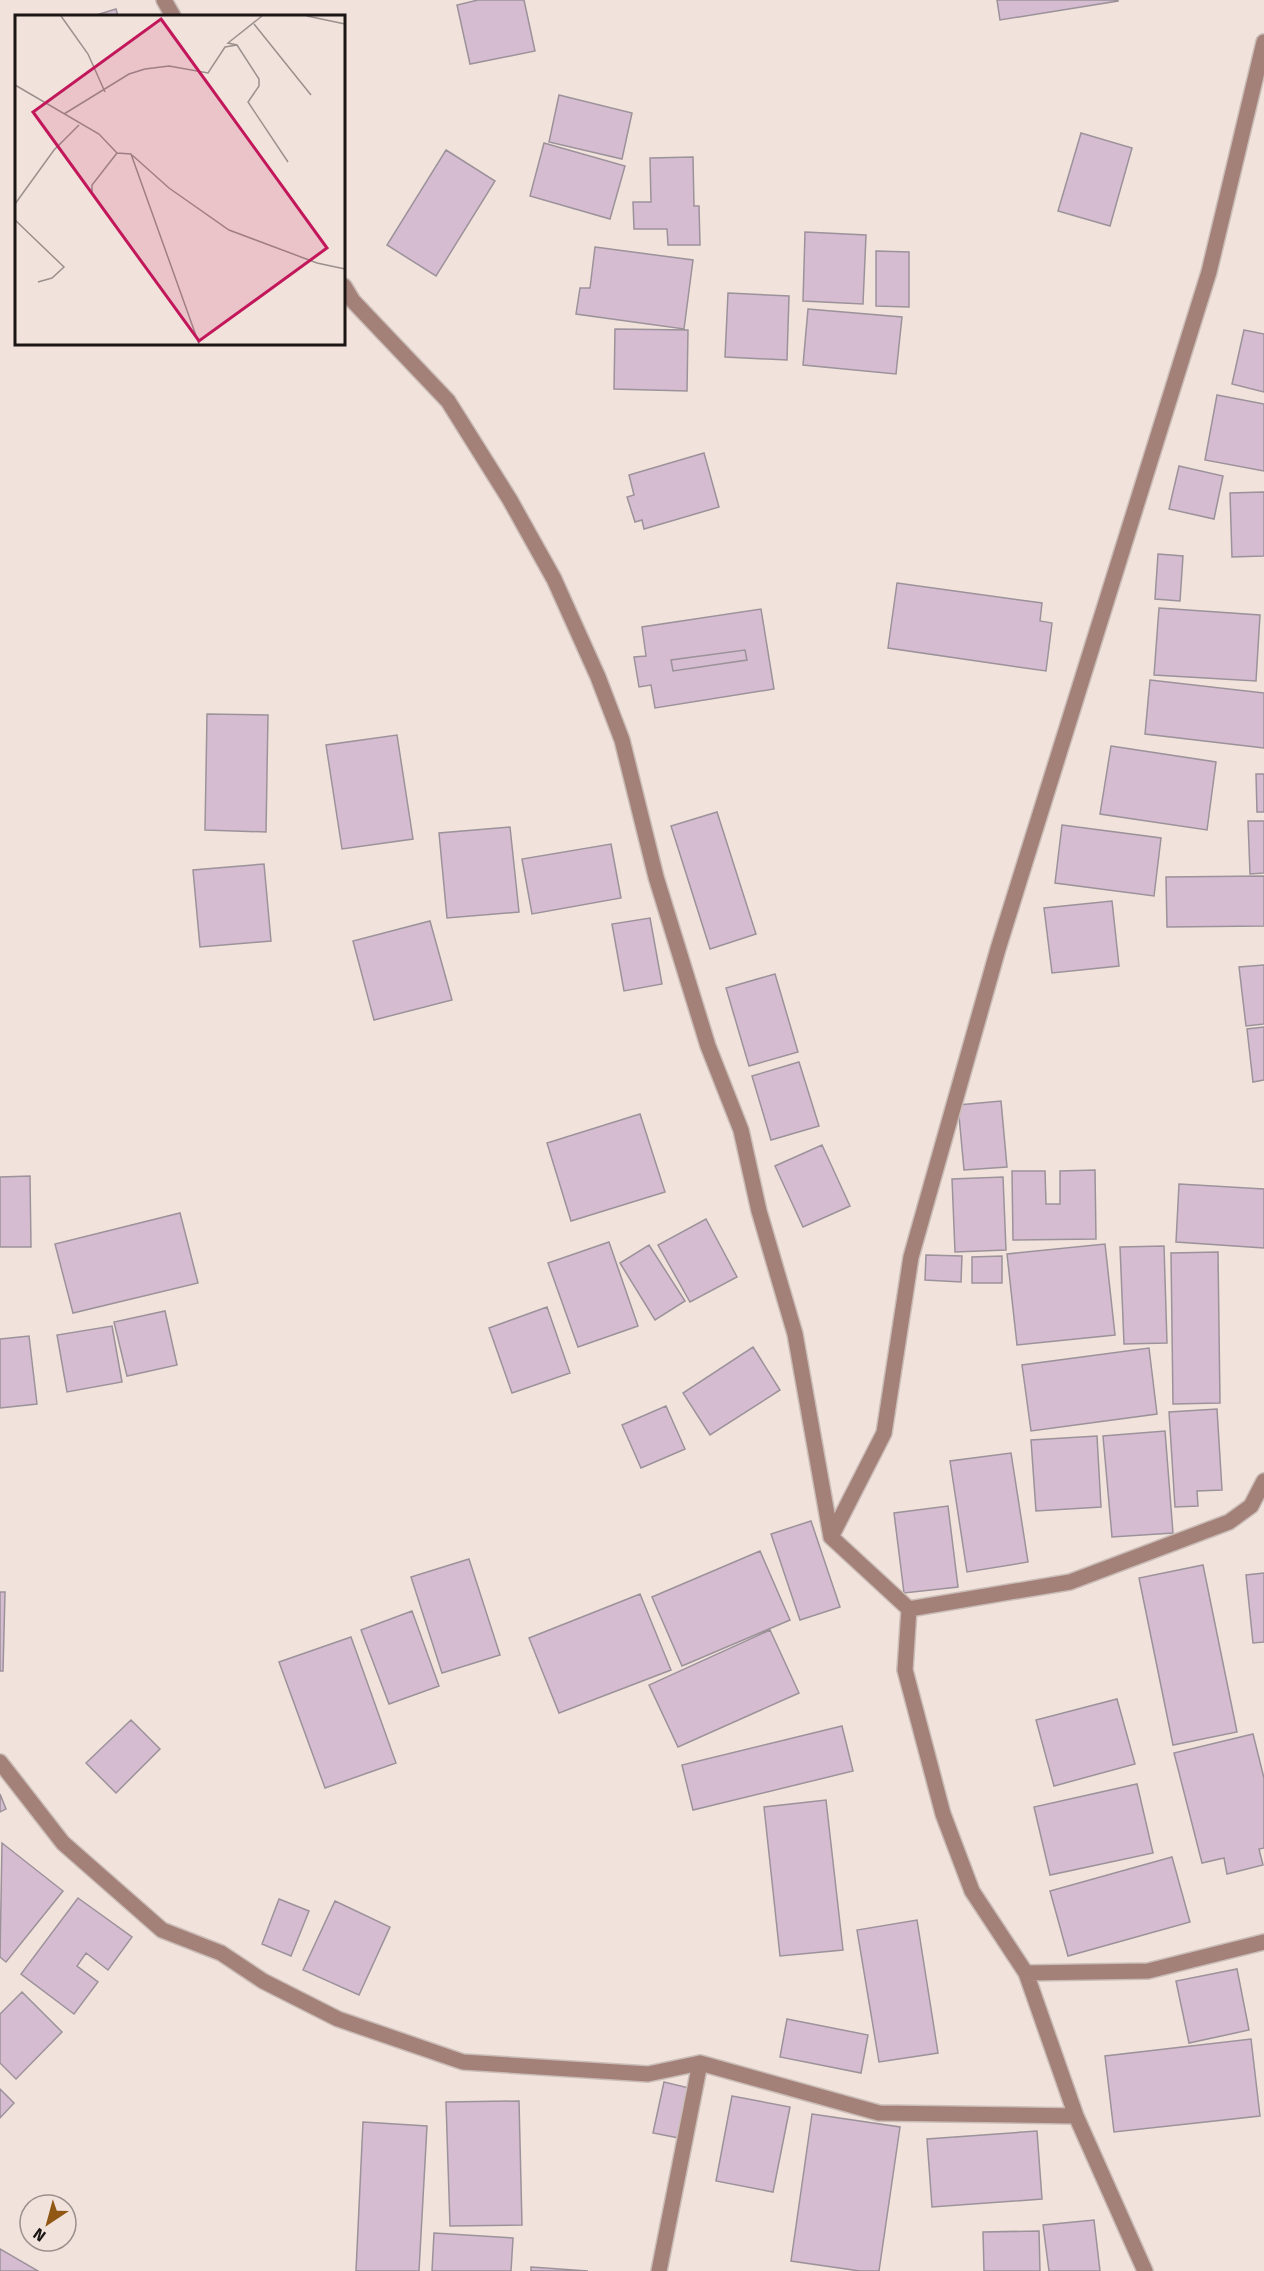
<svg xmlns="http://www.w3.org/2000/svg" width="1264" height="2271" viewBox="0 0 1264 2271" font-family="'Fira Sans',sans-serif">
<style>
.building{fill:#d5bcd1;stroke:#9c929a;stroke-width:1.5;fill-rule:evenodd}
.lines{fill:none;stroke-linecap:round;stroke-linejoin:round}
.minor-casing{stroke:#cabdb8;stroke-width:18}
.minor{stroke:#a48178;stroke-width:15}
.inset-road{fill:none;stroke:#9b908c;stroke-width:1.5}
.view{fill:#c2185b;fill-opacity:0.15;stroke:#c2185b;stroke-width:3}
.inset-edge{fill:none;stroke:#1b1614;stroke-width:3}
</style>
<rect width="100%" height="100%" fill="#f1e2dc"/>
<path class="building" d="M 478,0 L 524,0 L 535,51 L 470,64 L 457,5 Z
M 997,0 L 1118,0 L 1118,1 L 1000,20 Z
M 116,9 L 118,16 L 93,16 Z
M 559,95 L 632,113 L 622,159 L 549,142 Z
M 1081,133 L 1132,148 L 1110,226 L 1058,211 Z
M 544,143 L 625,166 L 610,219 L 530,196 Z
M 446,150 L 495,181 L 436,276 L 387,245 Z
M 693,157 L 694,206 L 699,206 L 700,245 L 668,245 L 667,229 L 634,229 L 633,202 L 651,202 L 650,158 Z
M 805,232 L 866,235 L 863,304 L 803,301 Z
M 595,247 L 693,260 L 684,329 L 576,314 L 580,288 L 590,288 Z
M 876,251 L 909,252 L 909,307 L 876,306 Z
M 728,293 L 789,296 L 787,360 L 725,357 Z
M 808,309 L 902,317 L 896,374 L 803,365 Z
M 615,329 L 688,330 L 687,391 L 614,389 Z
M 1244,330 L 1264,334 L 1264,392 L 1232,384 Z
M 1217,395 L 1264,404 L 1264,471 L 1205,460 Z
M 704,453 L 719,507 L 644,529 L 642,520 L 635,522 L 627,497 L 634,495 L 629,475 Z
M 1179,466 L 1223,476 L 1214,519 L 1169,509 Z
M 1264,492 L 1264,556 L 1232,557 L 1230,493 Z
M 1158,554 L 1183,556 L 1180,601 L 1155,599 Z
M 897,583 L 1042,603 L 1040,621 L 1052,623 L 1046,671 L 888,648 Z
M 1159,608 L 1260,615 L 1256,681 L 1154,675 Z
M 761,609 L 774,689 L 655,708 L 651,685 L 639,687 L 634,657 L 646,656 L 642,627 ZM 745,650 L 747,660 L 673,671 L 671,660 Z
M 745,650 L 747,660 L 673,671 L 671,660 Z
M 1150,680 L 1264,693 L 1264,748 L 1145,734 Z
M 207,714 L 268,715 L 266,832 L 205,830 Z
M 397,735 L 413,839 L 342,849 L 326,745 Z
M 1111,746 L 1216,762 L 1207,830 L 1100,814 Z
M 1256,774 L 1264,774 L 1264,812 L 1257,812 Z
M 717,812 L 756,934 L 710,949 L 671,826 Z
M 1248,821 L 1264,821 L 1264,873 L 1250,874 Z
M 1062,825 L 1161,838 L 1154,896 L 1055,883 Z
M 510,827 L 519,912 L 447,918 L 439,833 Z
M 611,844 L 621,898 L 532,914 L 522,859 Z
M 264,864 L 271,941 L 200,947 L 193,870 Z
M 1264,876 L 1264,926 L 1167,927 L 1166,877 Z
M 1112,901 L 1119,966 L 1052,973 L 1044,908 Z
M 650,918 L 662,984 L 624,991 L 612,924 Z
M 430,921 L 452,1000 L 374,1020 L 353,941 Z
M 1264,965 L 1264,1024 L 1246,1026 L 1239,967 Z
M 775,974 L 798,1052 L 749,1066 L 726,988 Z
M 1264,1027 L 1264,1080 L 1253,1082 L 1247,1029 Z
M 799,1062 L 819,1126 L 771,1140 L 752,1076 Z
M 1001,1101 L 1007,1167 L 964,1170 L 958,1105 Z
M 640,1114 L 665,1192 L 571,1221 L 547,1143 Z
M 822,1145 L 850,1206 L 803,1227 L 775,1166 Z
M 1095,1170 L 1096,1239 L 1013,1240 L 1012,1171 L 1045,1171 L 1046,1204 L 1060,1204 L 1060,1171 Z
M 30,1176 L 31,1247 L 0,1247 L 0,1177 Z
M 1003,1177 L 1006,1250 L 955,1252 L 952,1179 Z
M 1179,1184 L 1264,1189 L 1264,1248 L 1176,1242 Z
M 180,1213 L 198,1283 L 73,1313 L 55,1244 Z
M 706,1219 L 737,1277 L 690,1302 L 658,1245 Z
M 609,1242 L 638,1326 L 578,1347 L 548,1263 Z
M 1105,1244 L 1115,1335 L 1017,1345 L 1007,1254 Z
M 649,1245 L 685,1301 L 655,1320 L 620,1263 Z
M 1164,1246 L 1167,1343 L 1124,1344 L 1120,1247 Z
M 1218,1252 L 1220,1403 L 1173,1404 L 1171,1253 Z
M 926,1255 L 962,1256 L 961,1282 L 925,1280 Z
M 1002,1256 L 1002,1283 L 972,1283 L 972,1257 Z
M 547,1307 L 570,1373 L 512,1393 L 489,1328 Z
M 165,1311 L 177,1365 L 127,1376 L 114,1322 Z
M 112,1326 L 122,1382 L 67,1392 L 57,1335 Z
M 29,1336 L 37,1404 L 0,1408 L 0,1339 Z
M 753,1347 L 780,1390 L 710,1435 L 683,1393 Z
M 1149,1348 L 1157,1414 L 1031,1431 L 1022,1365 Z
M 666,1406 L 685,1449 L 641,1468 L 622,1425 Z
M 1217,1409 L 1222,1490 L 1197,1491 L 1198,1506 L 1175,1507 L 1169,1412 Z
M 1165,1431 L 1173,1533 L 1112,1537 L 1103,1436 Z
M 1097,1436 L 1101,1507 L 1036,1511 L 1031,1440 Z
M 1011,1453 L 1028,1562 L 967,1572 L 950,1461 Z
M 948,1506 L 958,1587 L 904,1593 L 894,1513 Z
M 811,1521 L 840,1607 L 800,1620 L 771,1534 Z
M 760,1551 L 790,1620 L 682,1666 L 652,1597 Z
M 469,1559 L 500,1655 L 442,1673 L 411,1577 Z
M 1203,1565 L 1237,1732 L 1173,1745 L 1139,1578 Z
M 1264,1573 L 1264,1642 L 1253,1643 L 1246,1575 Z
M 0,1592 L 5,1592 L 3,1671 L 0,1671 Z
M 640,1594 L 671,1670 L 559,1713 L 529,1638 Z
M 412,1611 L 439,1686 L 389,1704 L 361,1630 Z
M 770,1630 L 799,1693 L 678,1747 L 649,1685 Z
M 351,1637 L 396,1763 L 325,1788 L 279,1662 Z
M 1117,1699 L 1135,1764 L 1054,1786 L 1036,1720 Z
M 131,1720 L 160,1749 L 116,1793 L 86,1763 Z
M 842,1726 L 853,1771 L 693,1810 L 682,1765 Z
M 1253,1734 L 1264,1778 L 1264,1848 L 1259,1849 L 1263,1865 L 1227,1874 L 1224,1858 L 1202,1863 L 1174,1753 Z
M 1137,1784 L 1153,1853 L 1050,1875 L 1034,1807 Z
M 0,1794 L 6,1809 L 0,1812 Z
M 826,1800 L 843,1950 L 780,1956 L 764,1807 Z
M 2,1843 L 63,1891 L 6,1962 L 0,1957 Z
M 1172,1857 L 1190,1922 L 1068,1956 L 1050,1891 Z
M 78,1898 L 132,1937 L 108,1970 L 86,1953 L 77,1966 L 98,1982 L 74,2014 L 21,1974 Z
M 279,1899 L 309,1911 L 291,1956 L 262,1944 Z
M 335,1901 L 390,1927 L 359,1995 L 303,1970 Z
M 917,1920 L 938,2053 L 879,2062 L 857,1930 Z
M 1237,1969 L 1249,2030 L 1189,2043 L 1176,1981 Z
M 22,1992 L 62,2032 L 16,2079 L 0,2063 L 0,2014 Z
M 787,2019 L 868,2035 L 861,2073 L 780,2057 Z
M 1251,2039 L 1260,2116 L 1114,2132 L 1105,2056 Z
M 664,2082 L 689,2088 L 679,2138 L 653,2133 Z
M 0,2089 L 14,2103 L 0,2118 Z
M 732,2096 L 790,2107 L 773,2192 L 716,2181 Z
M 519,2101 L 522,2225 L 450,2226 L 446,2102 Z
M 812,2114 L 900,2127 L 879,2271 L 860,2271 L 791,2261 Z
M 363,2122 L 427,2126 L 419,2271 L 356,2271 Z
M 1037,2131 L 1042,2199 L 932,2207 L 927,2139 Z
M 1094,2220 L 1100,2271 L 1049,2271 L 1043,2225 Z
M 1039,2231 L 1040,2271 L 984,2271 L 983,2232 Z
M 434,2233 L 513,2238 L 511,2271 L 432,2271 Z
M 0,2249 L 38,2271 L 0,2271 Z
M 531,2267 L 588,2271 L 531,2271 Z"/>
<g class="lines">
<g class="minor-casing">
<path id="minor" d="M 164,0 L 173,16
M 344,286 L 353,301 L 448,401 L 510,500 L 554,579 L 598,677 L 622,740 L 656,877 L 708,1046 L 741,1130 L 759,1211 L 795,1334 L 831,1537
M 909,1609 L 1070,1582 L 1229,1522 L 1251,1506 L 1264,1481
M 0,1762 L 63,1843 L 162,1930 L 221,1953 L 263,1981 L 338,2019 L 463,2062 L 648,2074 L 700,2063 L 879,2113 L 1076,2116
M 1026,1973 L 1148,1971 L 1264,1942
M 659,2271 L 700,2063
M 1145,2271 L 1076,2116 L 1026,1973 L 972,1891 L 943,1814 L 905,1670 L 909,1609 L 831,1537 L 884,1433 L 911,1257 L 998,949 L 1209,272 L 1264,42"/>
</g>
<use href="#minor" class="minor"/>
</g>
<g transform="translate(15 15)">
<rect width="330" height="330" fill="#f1e2dc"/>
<path class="inset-road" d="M 46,1 L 73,39 L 90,77M 247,1 L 213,28 L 222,30 L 244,64 L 244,71 L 233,87 L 273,147M 292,1 L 330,9M 239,9 L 296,80M 0,70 L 84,119 L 102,138 L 116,139 L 184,329M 49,99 L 114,59 L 130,54 L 154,51 L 193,58 L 210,32 L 222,30M 117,140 L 154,173 L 214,215 L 302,248 L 330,254M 77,180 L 77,170 L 102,138M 0,189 L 39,135 L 64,110M 0,205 L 49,252 L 37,263 L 23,267"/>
<path class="view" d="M 146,4 L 312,233 L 184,326 L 18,97 Z"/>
<rect width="330" height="330" class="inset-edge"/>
</g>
<g transform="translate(48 2223) rotate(216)"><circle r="28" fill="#f1e2dc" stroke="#9b908c" stroke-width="1.5"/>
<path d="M0-4.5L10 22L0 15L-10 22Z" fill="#915714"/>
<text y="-9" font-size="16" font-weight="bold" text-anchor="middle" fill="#1b1614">N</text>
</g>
</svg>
